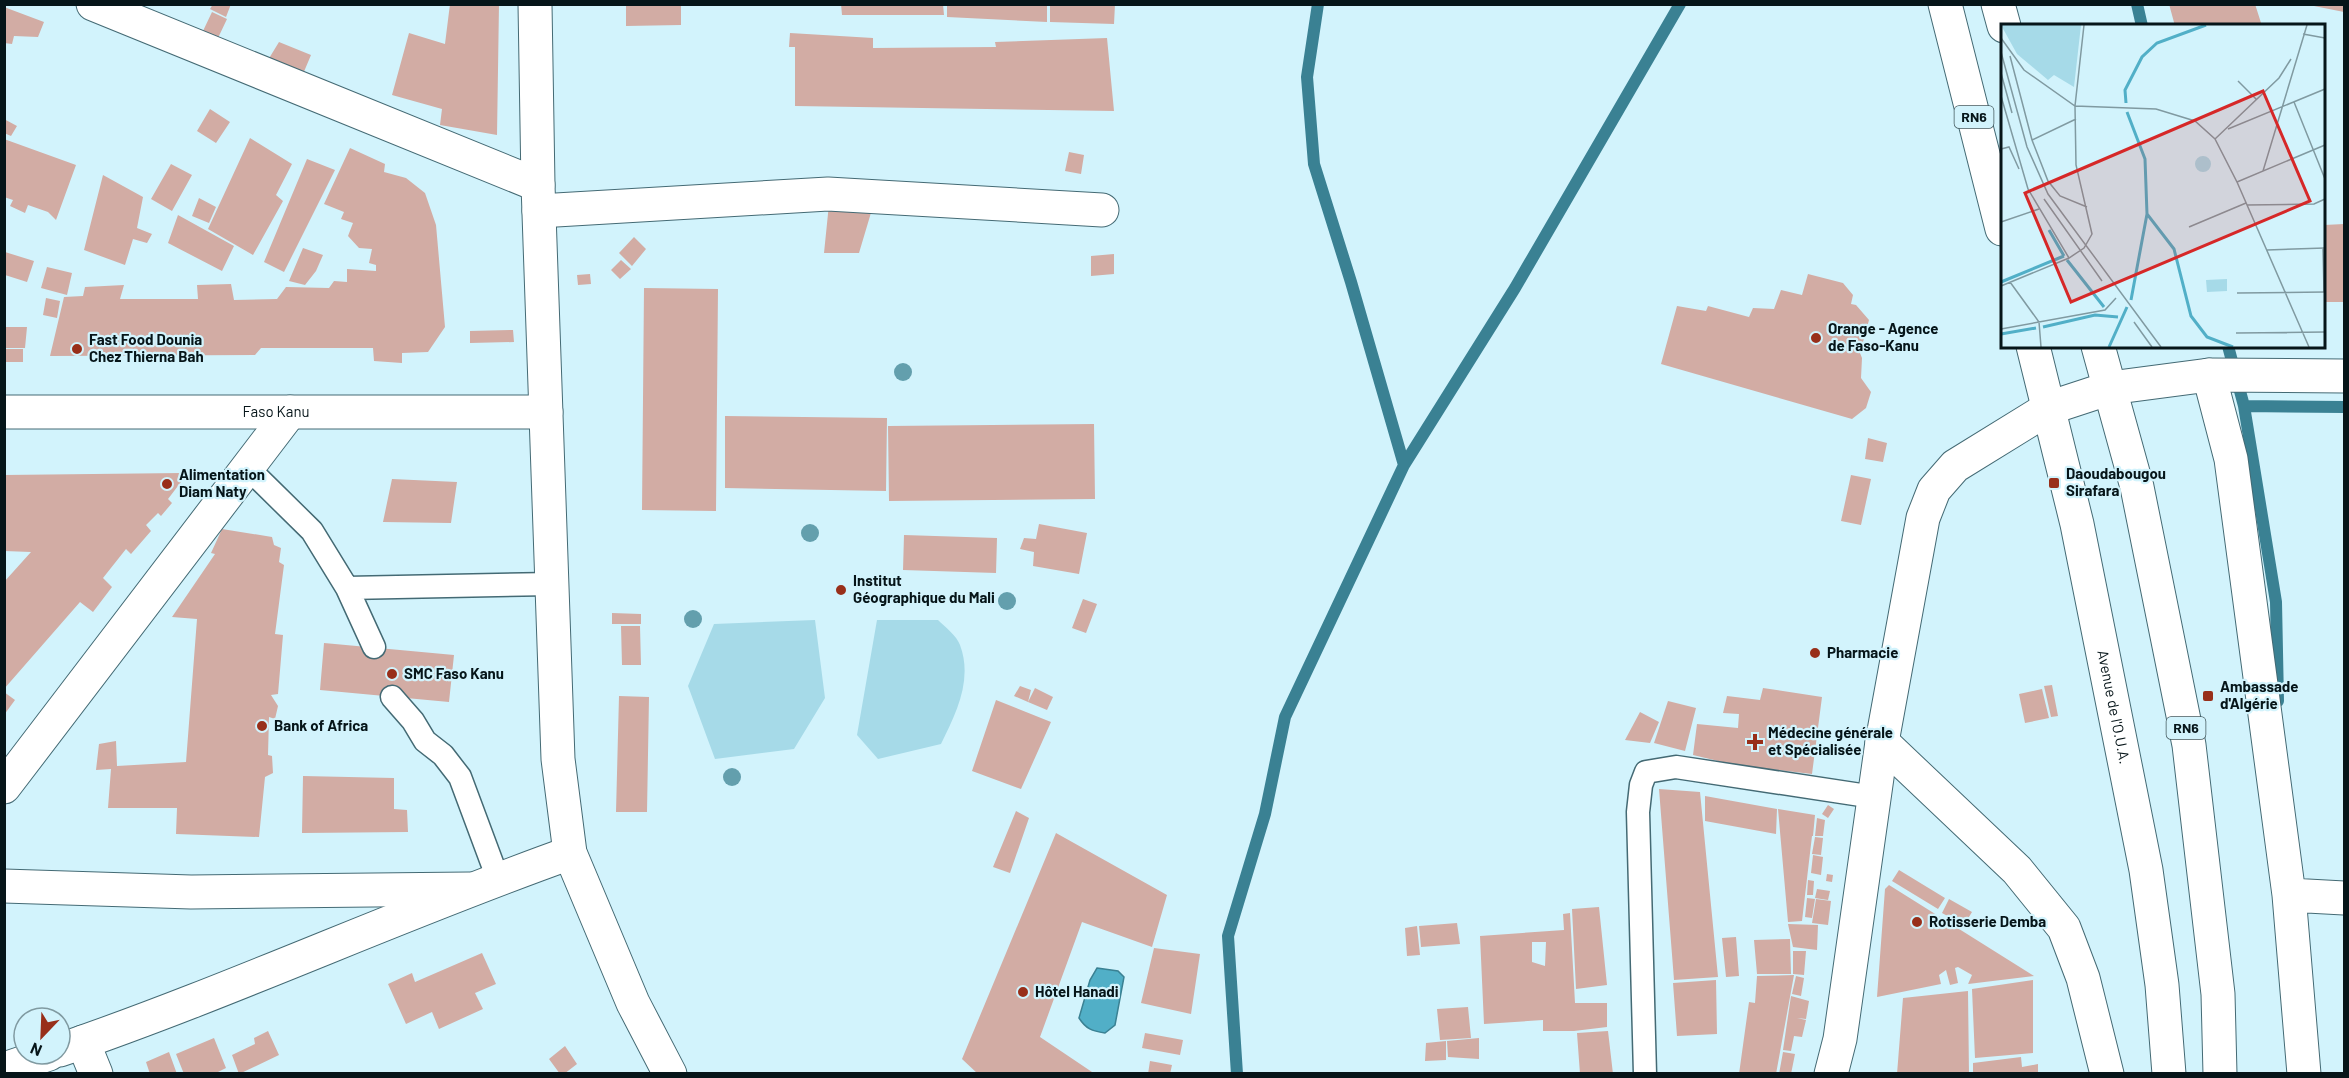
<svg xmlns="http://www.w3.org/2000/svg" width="2349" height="1078" viewBox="0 0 2349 1078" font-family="Barlow,sans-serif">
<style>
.green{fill:#a6dae8}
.water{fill:#51afc7;stroke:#3a8193;stroke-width:1.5}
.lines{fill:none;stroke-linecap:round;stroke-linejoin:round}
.stream{stroke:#3a8193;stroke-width:12}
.building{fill:#d2aca4;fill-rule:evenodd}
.lane-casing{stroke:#446a74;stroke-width:25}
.street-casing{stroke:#446a74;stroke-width:35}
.secondary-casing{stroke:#446a74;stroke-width:35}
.highway-casing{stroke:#446a74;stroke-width:35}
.lane{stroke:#fff;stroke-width:22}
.street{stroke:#fff;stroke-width:33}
.secondary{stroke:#fff;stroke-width:33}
.highway{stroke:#fff;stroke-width:33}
.tree{fill:#639fad}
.poi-dot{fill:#982f1a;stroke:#d2f3fc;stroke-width:2}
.labels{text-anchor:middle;stroke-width:4.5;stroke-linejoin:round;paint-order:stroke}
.shield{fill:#d2f3fc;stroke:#43585d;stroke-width:1.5}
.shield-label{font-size:14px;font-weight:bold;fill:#061519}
.poi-label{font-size:15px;font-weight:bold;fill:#061519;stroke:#d2f3fc;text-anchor:start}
.street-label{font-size:15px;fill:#061519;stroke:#d2f3fc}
.inset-river{fill:none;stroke:#51afc7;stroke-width:3}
.inset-road{fill:none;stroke:#809aa1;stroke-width:1.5}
.view{fill:#d62828;fill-opacity:0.15;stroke:#d62828;stroke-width:3}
.inset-edge{fill:none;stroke:#061519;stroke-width:3}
</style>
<rect width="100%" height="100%" fill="#d2f3fc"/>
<path class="green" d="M 815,620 L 825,698 L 794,749 L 715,759 L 688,686 L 714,624 Z
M 877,620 L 938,620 C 945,627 957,636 960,645 C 973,680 956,713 941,744 L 878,759 L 857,735 Z"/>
<path class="water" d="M 1097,968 L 1118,971 L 1124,977 L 1115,1025 L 1105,1033 C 1092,1031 1086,1029 1079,1018 L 1090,980 Z"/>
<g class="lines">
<path class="stream" d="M 2137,4 L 2142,26
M 2228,346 L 2244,406 L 2276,602 L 2278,701
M 2244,406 L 2344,407
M 1404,465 L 1515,288 L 1680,4
M 1237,1074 L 1228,936 L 1265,814 L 1285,717 L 1404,465 L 1351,282 L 1314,164 L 1307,77 L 1318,4"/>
</g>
<path class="building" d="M 213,4 L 231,4 L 226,17 L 210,9 Z
M 450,4 L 499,4 L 497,135 L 440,125 L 442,109 L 392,95 L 409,33 L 445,44 Z
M 626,4 L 681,4 L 681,25 L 626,26 Z
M 841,4 L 943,4 L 944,15 L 842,15 Z
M 947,4 L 1047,4 L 1047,22 L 947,17 Z
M 1050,4 L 1115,4 L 1114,24 L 1050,22 Z
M 2169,4 L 2255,4 L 2262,26 L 2175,26 Z
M 2314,4 L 2344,4 L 2344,12 L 2314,6 Z
M 4,7 L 44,22 L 38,37 L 14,36 L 12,44 L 4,43 Z
M 212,12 L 227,19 L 218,38 L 203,31 Z
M 790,33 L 873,38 L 873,48 L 996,47 L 995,42 L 1107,38 L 1114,111 L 795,106 L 795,47 L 789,47 Z
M 279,42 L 311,55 L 303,74 L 268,60 Z
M 210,109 L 230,122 L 216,143 L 197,131 Z
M 4,119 L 17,126 L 11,136 L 4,133 Z
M 250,138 L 292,164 L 276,195 L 283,201 L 253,255 L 208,229 Z
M 4,139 L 76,165 L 56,220 L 48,212 L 28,205 L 25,213 L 10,206 L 13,200 L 4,197 Z
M 350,148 L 385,164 L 384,172 L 406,178 L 425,193 L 436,225 L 445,327 L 428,352 L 402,353 L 402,363 L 374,361 L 373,348 L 261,348 L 255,355 L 50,356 L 64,297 L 83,296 L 85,287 L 124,285 L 120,299 L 198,299 L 197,285 L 231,284 L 234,300 L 277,299 L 286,287 L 329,288 L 334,281 L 347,282 L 347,269 L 376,271 L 376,265 L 369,263 L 372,249 L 359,248 L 348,236 L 353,223 L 341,219 L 344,212 L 324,204 Z
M 1069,152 L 1084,155 L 1081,174 L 1065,171 Z
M 307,159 L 335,170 L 284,272 L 264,262 Z
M 171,164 L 192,175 L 172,211 L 151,199 Z
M 103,175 L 143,197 L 137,228 L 152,234 L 147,243 L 133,239 L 125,265 L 84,250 Z
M 199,198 L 216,207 L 209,223 L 192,216 Z
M 829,204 L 873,206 L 859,253 L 824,253 Z
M 178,215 L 234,246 L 222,271 L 168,243 Z
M 2344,224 L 2344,302 L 2324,302 L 2324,225 Z
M 634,237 L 646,249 L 632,266 L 619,253 Z
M 303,248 L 323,255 L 316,271 L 305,285 L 289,281 Z
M 5,252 L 34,261 L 27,282 L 5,275 Z
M 1114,254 L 1114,274 L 1091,276 L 1091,256 Z
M 621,260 L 631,269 L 620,279 L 611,270 Z
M 47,267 L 72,273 L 67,295 L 41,288 Z
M 590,274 L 591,284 L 578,285 L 577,275 Z
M 1808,274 L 1843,283 L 1853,295 L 1851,304 L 1856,305 L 1869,320 L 1860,353 L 1862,358 L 1861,378 L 1871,392 L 1866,408 L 1852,419 L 1661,364 L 1677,306 L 1706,311 L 1708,306 L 1749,317 L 1753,308 L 1774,309 L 1781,290 L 1802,295 Z
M 644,288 L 718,289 L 716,511 L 642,510 Z
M 46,298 L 60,301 L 57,318 L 43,315 Z
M 4,327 L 27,327 L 25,348 L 4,348 Z
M 513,330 L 514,342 L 470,343 L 470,331 Z
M 4,349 L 23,349 L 23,362 L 4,362 Z
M 725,416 L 887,418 L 886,491 L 725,488 Z
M 1094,424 L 1095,499 L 889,501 L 888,426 Z
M 1868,438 L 1887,443 L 1883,462 L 1865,459 Z
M 182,473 L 184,478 L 168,499 L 172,503 L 161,516 L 158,513 L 146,525 L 151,531 L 131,554 L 126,549 L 103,578 L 112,587 L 93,612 L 80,602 L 4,689 L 4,582 L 31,552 L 4,551 L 4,475 Z
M 1851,475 L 1871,479 L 1861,525 L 1841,521 Z
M 392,479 L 457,482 L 451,523 L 383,522 Z
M 1039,524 L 1087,533 L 1079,574 L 1033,566 L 1034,552 L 1020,549 L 1024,538 L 1036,539 Z
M 222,529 L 272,537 L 274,545 L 281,548 L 279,562 L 284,565 L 275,634 L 283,635 L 278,694 L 271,695 L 278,706 L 275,719 L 269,717 L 268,755 L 272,756 L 273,773 L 265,777 L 259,837 L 176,834 L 177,808 L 108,808 L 111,769 L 96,770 L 99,744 L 116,741 L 117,766 L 186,762 L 197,619 L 172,617 L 215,554 L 211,553 Z
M 904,535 L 997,538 L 996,573 L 903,570 Z
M 1083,599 L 1097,604 L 1086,633 L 1072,628 Z
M 612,613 L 641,614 L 641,624 L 612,624 Z
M 621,626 L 640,626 L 641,665 L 622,665 Z
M 324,643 L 454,655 L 449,702 L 320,690 Z
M 2052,685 L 2058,716 L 2051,717 L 2044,686 Z
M 1020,686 L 1031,690 L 1028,702 L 1014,696 Z
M 1035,688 L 1053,697 L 1047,710 L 1028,702 Z
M 1763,688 L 1822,697 L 1812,774 L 1735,765 L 1693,755 L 1697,724 L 1738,728 L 1739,714 L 1723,713 L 1727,696 L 1760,700 Z
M 2042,689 L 2049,718 L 2025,723 L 2019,694 Z
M 4,692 L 15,700 L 4,715 Z
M 619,696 L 649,697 L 647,812 L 616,812 Z
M 996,700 L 1051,722 L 1021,789 L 972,771 Z
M 1668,701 L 1696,708 L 1685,751 L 1654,743 Z
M 1640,712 L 1659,722 L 1650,743 L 1625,740 Z
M 303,776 L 394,778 L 394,809 L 407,810 L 408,832 L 302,833 Z
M 1659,789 L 1700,792 L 1718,977 L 1674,980 Z
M 1705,796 L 1777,809 L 1776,834 L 1705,821 Z
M 1828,805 L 1834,809 L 1828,818 L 1822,814 Z
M 1778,809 L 1815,815 L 1813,836 L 1809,836 L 1812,836 L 1802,921 L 1788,922 Z
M 1016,811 L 1029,818 L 1010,873 L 993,867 Z
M 1817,818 L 1825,820 L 1823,836 L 1815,836 Z
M 1056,833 L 1167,895 L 1152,947 L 1082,922 L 1040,1037 L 1095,1074 L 978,1074 L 962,1059 Z
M 1815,837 L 1823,838 L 1821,855 L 1812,854 Z
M 1813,855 L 1823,857 L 1821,875 L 1811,873 Z
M 1899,870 L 1945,898 L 1938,909 L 1892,881 Z
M 1827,874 L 1833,875 L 1832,882 L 1826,881 Z
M 1808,880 L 1814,881 L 1813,895 L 1807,895 Z
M 1889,885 L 2034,976 L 1968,984 L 1972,975 L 1958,967 L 1955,968 L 1958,983 L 1950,985 L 1946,970 L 1939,975 L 1941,984 L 1877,997 L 1885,889 Z
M 1817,889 L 1830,891 L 1828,900 L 1815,898 Z
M 1807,898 L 1815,899 L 1812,918 L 1805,917 Z
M 1816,899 L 1831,901 L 1828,925 L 1812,923 Z
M 1949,899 L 1972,912 L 1964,925 L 1942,913 Z
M 1599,907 L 1607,985 L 1576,989 L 1572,909 Z
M 1570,913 L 1575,1003 L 1607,1003 L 1607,1027 L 1574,1031 L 1543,1031 L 1543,1020 L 1484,1024 L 1480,936 L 1564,930 L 1563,914 ZM 1532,942 L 1546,942 L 1545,966 L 1532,962 Z
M 1457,923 L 1460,944 L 1421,947 L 1419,926 Z
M 1788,924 L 1818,925 L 1817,950 L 1793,947 Z
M 1417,926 L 1420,955 L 1407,956 L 1405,928 Z
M 1736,937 L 1739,976 L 1726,977 L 1722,938 Z
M 1790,939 L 1791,974 L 1757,974 L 1754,940 Z
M 1154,948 L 1200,954 L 1191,1014 L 1141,1003 Z
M 1793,951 L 1806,951 L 1804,975 L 1793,974 Z
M 482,953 L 496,984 L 475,993 L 483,1009 L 439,1029 L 432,1012 L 406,1024 L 388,984 L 412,973 L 415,982 Z
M 1794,975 L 1776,1074 L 1739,1074 L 1749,1002 L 1755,1003 L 1757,976 Z
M 1796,976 L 1804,978 L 1801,996 L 1792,994 Z
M 1716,980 L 1717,1034 L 1677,1036 L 1673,983 Z
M 2033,980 L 2033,1053 L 1975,1058 L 1972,989 Z
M 1968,991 L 1969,1074 L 1897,1074 L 1903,998 Z
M 1791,996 L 1809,1001 L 1806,1019 L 1797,1018 L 1806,1020 L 1802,1037 L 1794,1036 L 1791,1051 L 1783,1050 Z
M 1468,1007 L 1471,1038 L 1440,1040 L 1437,1009 Z
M 268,1031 L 279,1055 L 239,1074 L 232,1055 L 255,1044 L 254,1038 Z
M 1608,1031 L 1613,1074 L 1580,1074 L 1577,1033 Z
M 1145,1033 L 1183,1040 L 1180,1055 L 1142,1048 Z
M 214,1038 L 226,1068 L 214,1074 L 184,1074 L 176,1054 Z
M 1479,1038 L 1479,1059 L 1448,1057 L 1447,1041 Z
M 1446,1041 L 1446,1060 L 1425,1061 L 1426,1043 Z
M 565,1046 L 577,1064 L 564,1074 L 560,1074 L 549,1059 Z
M 169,1052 L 177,1074 L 150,1074 L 146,1062 Z
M 1783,1052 L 1795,1054 L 1791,1074 L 1779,1074 Z
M 2021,1057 L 2022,1067 L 2038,1064 L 2038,1074 L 1973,1074 L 1973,1063 Z
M 1150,1061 L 1172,1065 L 1170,1074 L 1148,1074 Z"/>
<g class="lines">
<g class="lane-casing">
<path id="lane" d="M 248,468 L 312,531 L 347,588 L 374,647
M 347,588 L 552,584
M 392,697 L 413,721 L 425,741 L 443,755 L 460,777 L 498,879
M 1645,1074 L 1638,812 L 1641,785 L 1646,772 L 1676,767 L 1874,797"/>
</g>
<g class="street-casing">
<path id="street" d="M 93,4 L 538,185
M 539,211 L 828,194 L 1102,210
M 2209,375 L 2231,459 L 2289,895 L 2304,1074
M 1882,742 L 2017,870 L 2064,928 L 2083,978 L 2107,1074
M 4,787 L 290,412
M 4,886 L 191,892 L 469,889
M 2289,895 L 2344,898
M 83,1042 L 96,1074"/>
</g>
<g class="secondary-casing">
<g id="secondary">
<path d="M 535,4 L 538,185 L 558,759 L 570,853 L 633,1003 L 670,1074"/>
<path id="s1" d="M 4,412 L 546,412"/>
<path d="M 60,1050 C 232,991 398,914 570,853"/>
<path d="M 4,1069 L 49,1054"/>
<path d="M 1831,1074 L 1840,1039 L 1882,742 L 1923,518 L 1934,490 L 1955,466 L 2049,408 L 2110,388 L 2209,375 L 2344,376"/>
</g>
</g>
<g class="highway-casing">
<g id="highway">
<path d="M 1945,4 L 2002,229"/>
<path d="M 1998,4 L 2004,26"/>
<path id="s2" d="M 2033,346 L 2077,524 L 2146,870 L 2162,985 L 2169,1074"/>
<path d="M 2098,346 L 2137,487 L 2189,745 L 2218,994 L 2220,1074"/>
</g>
</g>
<use href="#lane" class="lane"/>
<use href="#street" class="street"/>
<use href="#secondary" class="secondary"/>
<use href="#highway" class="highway"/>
</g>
<g class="tree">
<circle cx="903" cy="372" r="9"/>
<circle cx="810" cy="533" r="9"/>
<circle cx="1007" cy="601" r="9"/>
<circle cx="693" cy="619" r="9"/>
<circle cx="732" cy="777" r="9"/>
</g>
<g class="poi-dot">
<circle cx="1816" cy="338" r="6"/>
<circle cx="77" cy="349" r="6"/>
<rect x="2048" y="477" width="12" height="12" rx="3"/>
<circle cx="167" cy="484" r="6"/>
<circle cx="841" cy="590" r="6"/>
<circle cx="1815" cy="653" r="6"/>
<circle cx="392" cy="674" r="6"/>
<rect x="2202" y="690" width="12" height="12" rx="3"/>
<circle cx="262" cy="726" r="6"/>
<path d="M1752 733h6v6h6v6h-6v6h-6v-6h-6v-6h6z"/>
<circle cx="1917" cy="922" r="6"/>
<circle cx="1023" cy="992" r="6"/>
</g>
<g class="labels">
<g class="shield">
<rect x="1954.5" y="106" width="39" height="22" rx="4.5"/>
<rect x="2166.5" y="717" width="39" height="22" rx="4.5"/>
</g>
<g class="shield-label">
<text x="1974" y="122">RN6</text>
<text x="2186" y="733">RN6</text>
</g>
<g class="poi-label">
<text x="1828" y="334">Orange - Agence<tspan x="1828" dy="17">de Faso-Kanu</tspan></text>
<text x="89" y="345">Fast Food Dounia<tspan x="89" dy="17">Chez Thierna Bah</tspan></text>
<text x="2066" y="479">Daoudabougou<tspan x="2066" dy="17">Sirafara</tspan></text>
<text x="179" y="480">Alimentation<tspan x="179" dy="17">Diam Naty</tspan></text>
<text x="853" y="586">Institut<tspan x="853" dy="17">Géographique du Mali</tspan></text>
<text x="1827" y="658">Pharmacie</text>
<text x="404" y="679">SMC Faso Kanu</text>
<text x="2220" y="692">Ambassade<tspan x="2220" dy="17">d'Algérie</tspan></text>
<text x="274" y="731">Bank of Africa</text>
<text x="1768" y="738">Médecine générale<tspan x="1768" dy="17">et Spécialisée</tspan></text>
<text x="1929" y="927">Rotisserie Demba</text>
<text x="1035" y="997">Hôtel Hanadi</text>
</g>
<g class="street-label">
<text dy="5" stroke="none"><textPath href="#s1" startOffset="272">Faso Kanu</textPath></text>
<text dy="5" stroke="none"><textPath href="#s2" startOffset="370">Avenue de l'O.U.A.</textPath></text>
</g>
</g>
<g transform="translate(2001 24)">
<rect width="324" height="324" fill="#d2f3fc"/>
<path d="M 0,1 L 80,1 L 73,63 L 53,51 L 47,56 L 16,30 ZM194 140a8 8 0 1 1 16 0a8 8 0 1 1-16 0ZM 226,255 L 226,267 L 206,268 L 205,256 Z" fill="#a6dae8"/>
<path class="inset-river" d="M 125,79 L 124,66 L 141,33 L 156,19 L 205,1M 126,88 L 144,135 L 146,190 L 173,225 L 190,292 L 206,313 L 232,323M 48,206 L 63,232M 66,236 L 103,283M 0,258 L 63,232M 130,276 L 146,190M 42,303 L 94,291 L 117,293M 0,310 L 35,304M 108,323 L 126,283"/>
<path class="inset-road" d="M 302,10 L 324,14M 0,14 L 23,46 L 74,82 L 155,85 L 194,97 L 214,115 L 236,158 L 324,121M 0,28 L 26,123 L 47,170 L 160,323M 9,32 L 31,116 L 47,157 L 59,172 L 86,183M 0,49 L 11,89M 237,57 L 255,75M 0,72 L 27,165 L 68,234M 293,78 L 324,155M 227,105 L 324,65M 214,115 L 278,54 L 290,35M 31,116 L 75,95M 0,125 L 8,123 L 18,145M 262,147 L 306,1M 236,158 L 308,323M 43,175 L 101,257M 246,181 L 313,180 L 324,175M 0,198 L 38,185M 188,203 L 245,179M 322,224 L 323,268M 266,226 L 324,224M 9,258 L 38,298 L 40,323M 0,262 L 68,234 L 83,224 L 91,210 L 75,141 L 74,82 L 83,1M 236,269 L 324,268M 133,298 L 151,323M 0,305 L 104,286 L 115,274M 235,309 L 324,308"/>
<path class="view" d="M 262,67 L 309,177 L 70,278 L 24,169 Z"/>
<rect width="324" height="324" class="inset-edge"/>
</g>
<rect width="2349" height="1078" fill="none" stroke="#061519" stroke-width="12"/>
<g transform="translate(42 1036) rotate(203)"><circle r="28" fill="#d2f3fc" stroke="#809aa1" stroke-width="1.5"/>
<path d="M0-4.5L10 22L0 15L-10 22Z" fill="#982f1a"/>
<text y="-9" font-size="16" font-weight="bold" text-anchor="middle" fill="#061519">N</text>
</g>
</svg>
